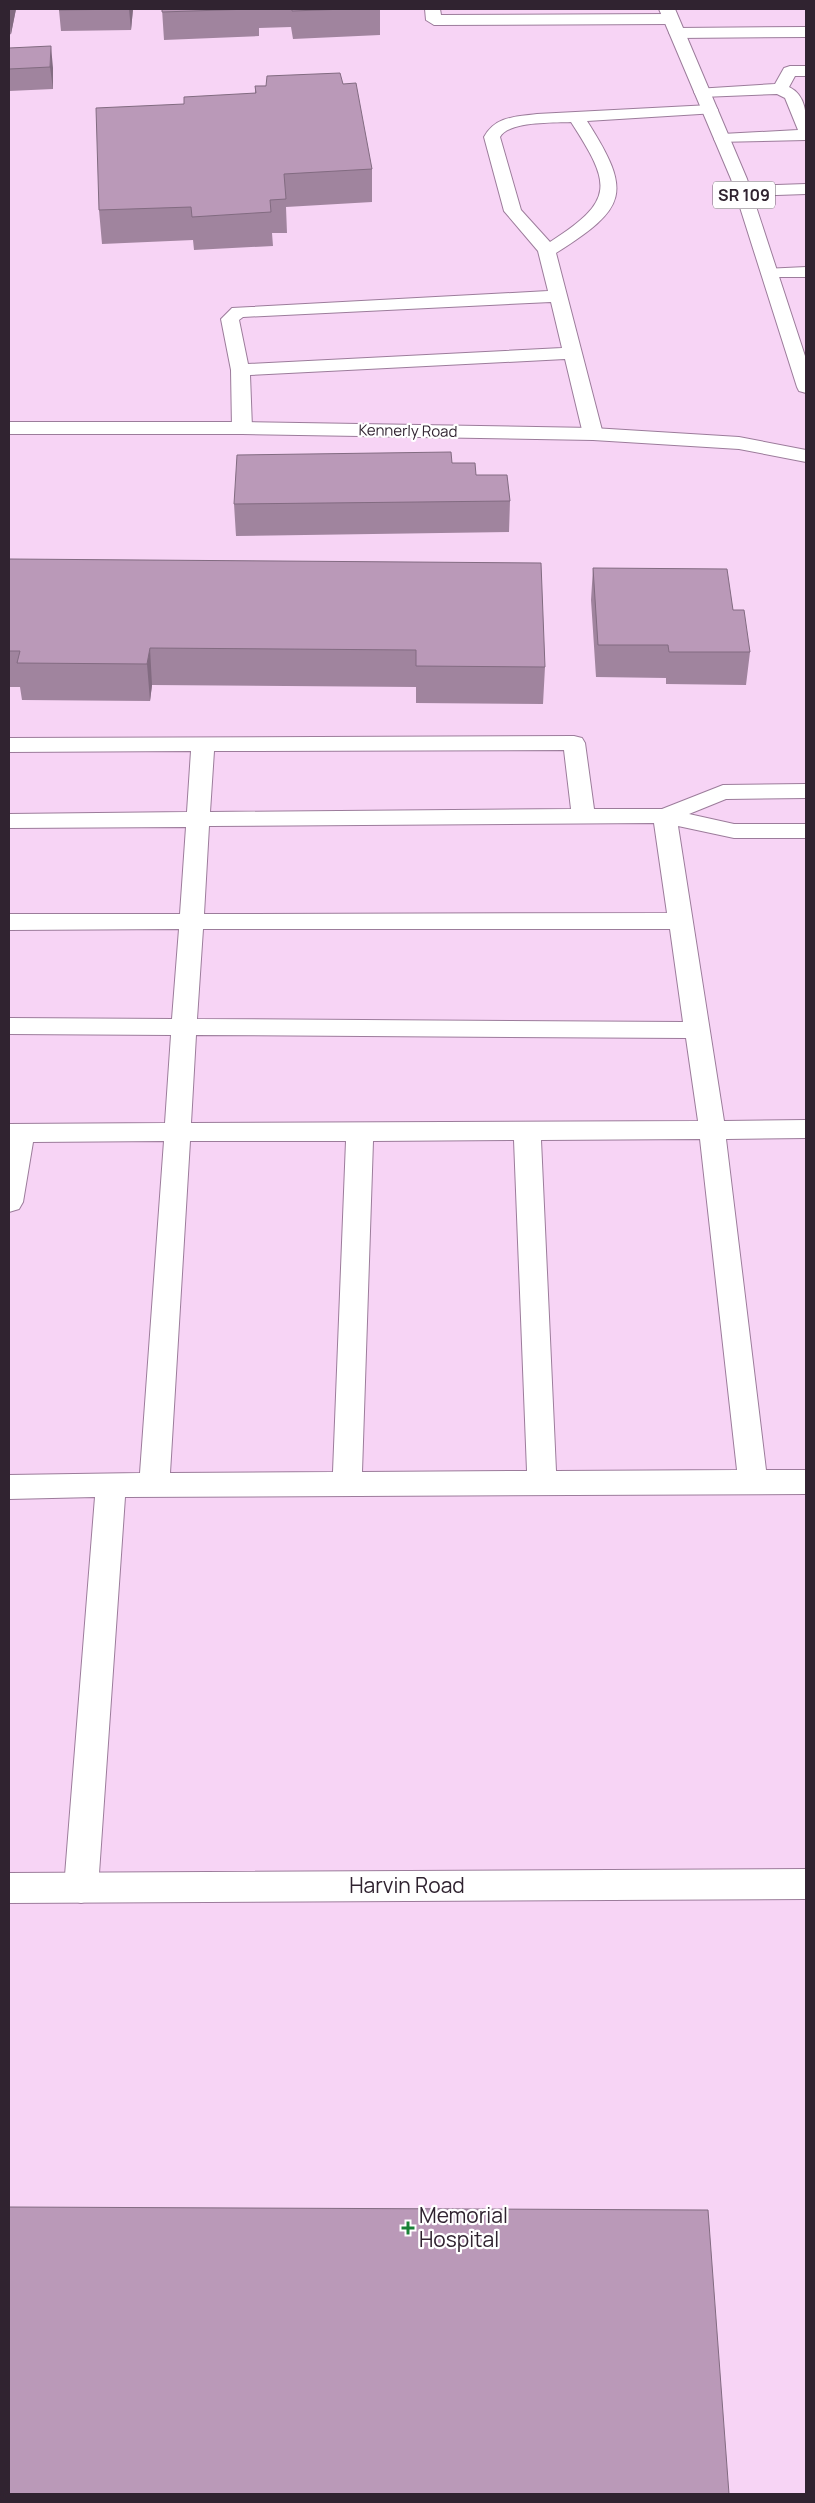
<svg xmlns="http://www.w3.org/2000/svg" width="815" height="2503" viewBox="0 0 815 2503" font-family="Manrope,sans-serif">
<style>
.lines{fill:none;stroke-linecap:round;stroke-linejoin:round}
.lane-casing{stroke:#9c7c9b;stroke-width:2}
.street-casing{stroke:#9c7c9b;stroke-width:2}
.primary-casing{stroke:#9c7c9b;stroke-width:2}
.lane{fill:#fff;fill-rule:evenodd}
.street{fill:#fff;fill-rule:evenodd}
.primary{fill:#fff;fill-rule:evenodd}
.wall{fill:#a0849e}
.shaded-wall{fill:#826b81}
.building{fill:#ba99b8;stroke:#826b81}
.poi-dot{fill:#198136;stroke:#fff;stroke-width:2}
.labels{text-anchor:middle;stroke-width:4.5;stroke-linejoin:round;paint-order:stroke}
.far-street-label{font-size:15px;fill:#302330;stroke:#fff}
.shield{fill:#fff;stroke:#6e656e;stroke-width:1}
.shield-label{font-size:16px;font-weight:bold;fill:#302330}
.near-street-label{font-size:21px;fill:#302330;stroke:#fff}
.near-poi-label{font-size:21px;fill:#302330;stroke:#fff;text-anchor:start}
</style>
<rect width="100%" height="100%" fill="#f7d4f5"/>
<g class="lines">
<g class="lane-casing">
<path id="lane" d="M 425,9 L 440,9 L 441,15 L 671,14 L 679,19 L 671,24 L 434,25 L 426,20 Z
M 806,27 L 806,37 L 677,38 L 669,33 L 677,28 Z
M 790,66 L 806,66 L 806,76 L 795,76 L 789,87 C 809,97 806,120 806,140 L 716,142 L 714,139 L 716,136 L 722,134 L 798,130 L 785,98 L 777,94 L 702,97 L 696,95 L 694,92 L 696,89 L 775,84 L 784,68 Z
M 710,105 L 716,107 L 718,110 L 716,113 L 587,121 C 633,193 627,208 556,253 L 603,434 L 600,438 L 586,438 L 583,434 L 565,359 L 250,375 L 252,428 L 249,432 L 235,432 L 232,428 L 231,370 L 221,319 L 232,308 L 548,291 L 538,251 L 504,211 L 484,137 C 496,116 515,117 537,114 ZM 571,122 C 611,184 616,200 550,242 L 521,210 L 500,137 C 509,121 553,123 571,122 ZM 551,302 L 562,348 L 248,364 L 239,320 L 243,317 Z
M 806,184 L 806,194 L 743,196 L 737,195 L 735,191 L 737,187 L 743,186 Z
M 806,267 L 806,277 L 764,277 L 761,273 L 764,269 Z
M 574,736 L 582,738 L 585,743 L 594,809 L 662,809 L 723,785 L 806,784 L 806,798 L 726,799 L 689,814 L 734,824 L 806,824 L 806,838 L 734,838 L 678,826 L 724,1121 L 806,1120 L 806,1138 L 726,1139 L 766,1470 L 806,1470 L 806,1494 L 125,1497 L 98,1888 L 93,1899 L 81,1903 L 69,1899 L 64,1888 L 95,1497 L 9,1499 L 9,1475 L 140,1473 L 164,1141 L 33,1142 L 23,1202 L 19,1209 L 9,1212 L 9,1124 L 165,1123 L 171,1035 L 9,1034 L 9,1018 L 172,1019 L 179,929 L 9,930 L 9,914 L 180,914 L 186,827 L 9,828 L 9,814 L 187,812 L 191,751 L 9,752 L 9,738 ZM 564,750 L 571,809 L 210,812 L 214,751 ZM 654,823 L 667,913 L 204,914 L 209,826 ZM 203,929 L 670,929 L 683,1022 L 197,1019 ZM 196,1035 L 686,1038 L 698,1121 L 191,1123 ZM 700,1139 L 737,1470 L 556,1471 L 541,1140 ZM 514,1140 L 527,1471 L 362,1472 L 373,1141 ZM 190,1141 L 346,1141 L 333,1472 L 170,1473 Z"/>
</g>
<g class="street-casing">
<path id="street" d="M 9,422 L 242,422 L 593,428 L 739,437 L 806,450 L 806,462 L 739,449 L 593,440 L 242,434 L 9,434 Z
M 806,1869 L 806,1899 L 9,1903 L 9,1873 Z"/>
</g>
<g class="primary-casing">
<path id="primary" d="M 659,9 L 675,9 L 747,179 L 806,359 L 806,393 L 799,391 L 797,387 L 731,179 Z"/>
</g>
<use href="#lane" class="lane"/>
<use href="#street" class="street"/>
<use href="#primary" class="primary"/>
</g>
<path class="wall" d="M 9,9 L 16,9 L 11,34 L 9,35 Z
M 133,9 L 131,30 L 61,31 L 59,10 Z
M 162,9 L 380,9 L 380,35 L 293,39 L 291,27 L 259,28 L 259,36 L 164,40 Z
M 9,48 L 53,68 L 53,89 L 9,91 Z
M 343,84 L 372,169 L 372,202 L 286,207 L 287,233 L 272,233 L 273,246 L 194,250 L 193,240 L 102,244 L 99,210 L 184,104 L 255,93 L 255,86 Z
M 452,463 L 476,475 L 510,501 L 509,532 L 236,536 L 234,504 Z
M 9,559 L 545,667 L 543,704 L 416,703 L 416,687 L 152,685 L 150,701 L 22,700 L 20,687 L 9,687 Z
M 593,568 L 733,610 L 750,652 L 746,685 L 666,684 L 666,678 L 596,677 L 591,600 Z"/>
<path class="shaded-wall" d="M 10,9 L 16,9 L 11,34 L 9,13 Z
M 129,9 L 133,9 L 131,30 Z
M 51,46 L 53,68 L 53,89 L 50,67 Z
M 150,648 L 152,685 L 150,701 L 147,664 Z"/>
<path class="building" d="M 59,9 L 129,9 L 59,10 Z
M 162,9 L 251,9 L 162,12 Z
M 292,9 L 346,9 L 292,11 Z
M 51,46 L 50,67 L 9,69 L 9,48 Z
M 340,73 L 343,84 L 356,83 L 372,169 L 284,174 L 286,199 L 270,200 L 271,212 L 192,217 L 191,207 L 99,210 L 96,108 L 184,104 L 184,97 L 256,93 L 255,86 L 266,86 L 267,76 Z
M 451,452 L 452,463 L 475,463 L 476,475 L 507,475 L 510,501 L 234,504 L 237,455 Z
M 9,559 L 541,563 L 545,667 L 416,666 L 416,650 L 150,648 L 147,664 L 17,663 L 20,651 L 9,651 Z
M 593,568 L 727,569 L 733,610 L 744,610 L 750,652 L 669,652 L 668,645 L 598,645 Z
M 9,2207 L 708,2210 L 729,2494 L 9,2494 Z"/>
<path class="poi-dot" d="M405.5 2220.5h5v5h5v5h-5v5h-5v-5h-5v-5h5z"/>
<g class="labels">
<g class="far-street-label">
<text transform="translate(408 431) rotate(1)" y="5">Kennerly Road</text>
</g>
<rect class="shield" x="713" y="181.5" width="62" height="27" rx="4"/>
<g class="shield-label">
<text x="744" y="201">SR 109</text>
</g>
<g class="near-street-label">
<text x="407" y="1893">Harvin Road</text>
</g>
<g class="near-poi-label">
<text x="419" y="2223">Memorial<tspan x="419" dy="24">Hospital</tspan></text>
</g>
</g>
<rect width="815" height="2503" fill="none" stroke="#302330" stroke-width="20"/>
</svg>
